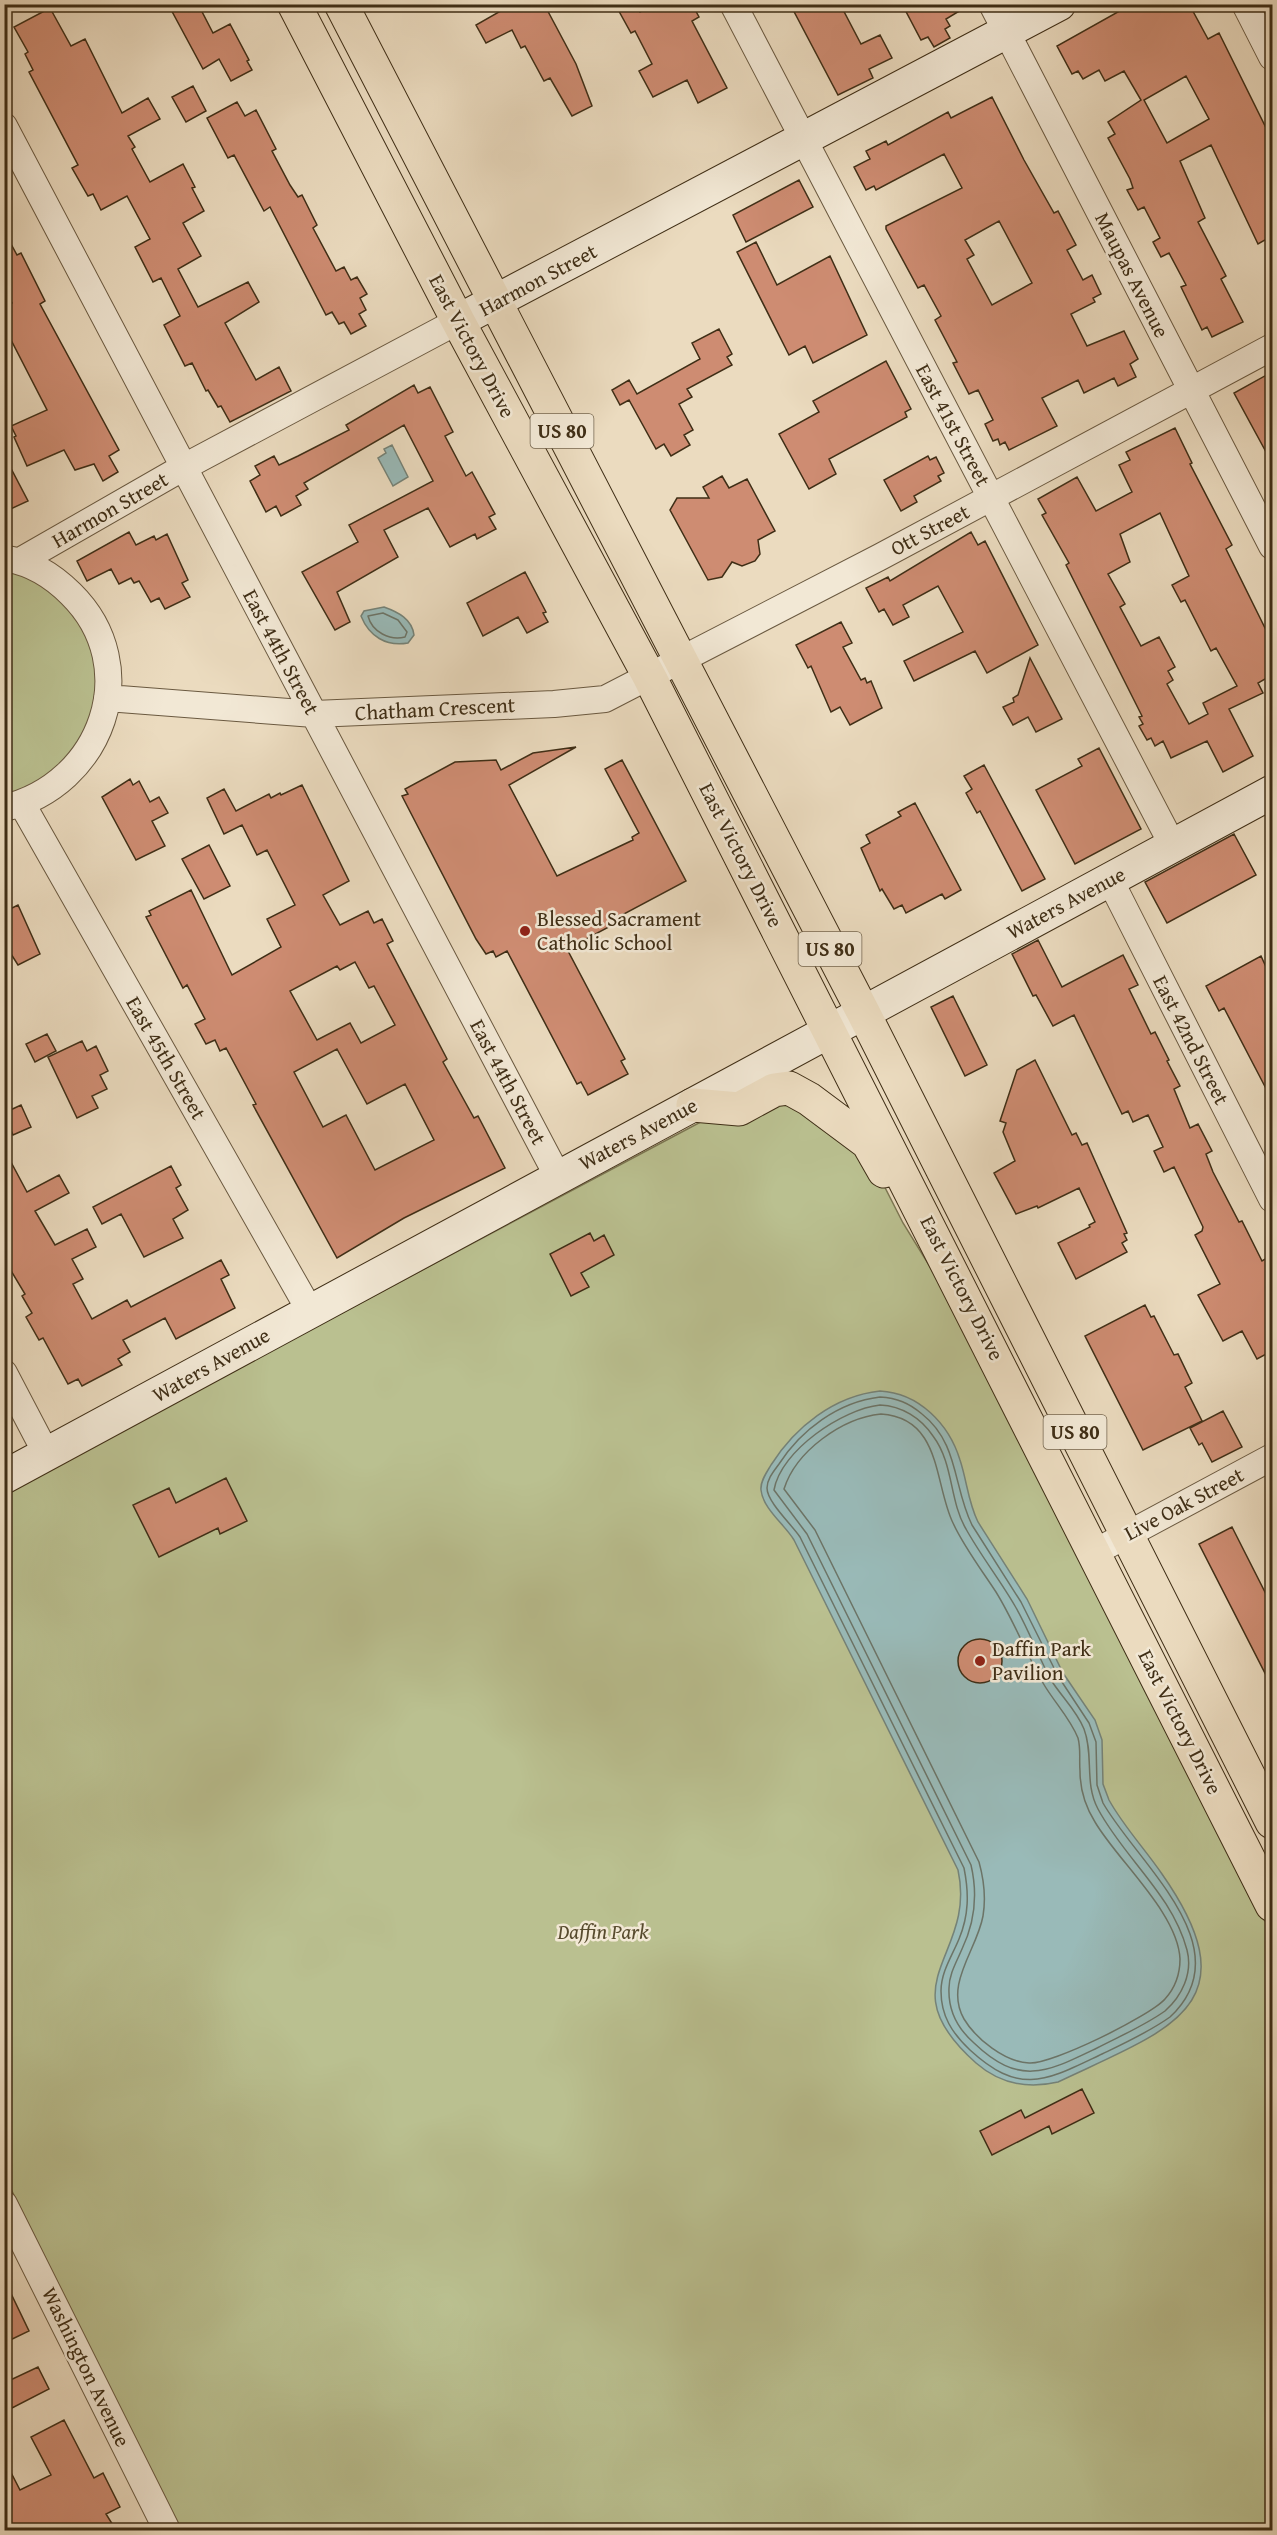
<svg xmlns="http://www.w3.org/2000/svg" width="1277" height="2535" viewBox="0 0 1277 2535" font-family="'Gentium Book Plus',serif">
<style>
.green{fill:#bac090;stroke:#7c7753;stroke-width:1.5}
.water{fill:#99bab8;stroke:#758277;stroke-width:1.5}
.lines{fill:none;stroke-linecap:round;stroke-linejoin:round}
.shore{stroke:#6c7467;stroke-width:1.5}
.building{fill:#ce8c72;stroke:#3f2e16;stroke-width:1.5;fill-rule:evenodd}
.minor-casing{stroke:#6a5940;stroke-width:28}
.secondary-casing{stroke:#3f2e16;stroke-width:35}
.primary-casing{stroke:#3f2e16;stroke-width:35}
.minor{stroke:#f2e8d5;stroke-width:26}
.secondary{stroke:#f2e8d5;stroke-width:33}
.primary{stroke:#ebdbbf;stroke-width:33}
.poi-dot{fill:#8f2418;stroke:#f2e8d5;stroke-width:2}
.labels{text-anchor:middle;stroke-width:5;stroke-linejoin:round;paint-order:stroke}
.shield{fill:#f2e8d5;stroke:#75664f;stroke-width:1.5}
.shield-label{font-size:20px;font-weight:bold;fill:#3f2e16}
.street-label{font-size:21px;fill:#3f2e16;stroke:#f2e8d5}
.poi-label{font-size:21px;fill:#3f2e16;stroke:#f2e8d5;text-anchor:start}
.park-label{font-size:21px;font-style:italic;fill:#584b2e;stroke:#f2e8d5}
</style>
<rect width="100%" height="100%" fill="#ebdbbf"/>
<filter id="stains"><feTurbulence type="fractalNoise" baseFrequency=".00333" numOctaves="4"/><feColorMatrix values="0 0 0 0 .2 0 0 0 0 .09 0 0 0 0 .02 0 0 0 .5 -.17"/></filter>
<radialGradient id="worn" r=".72"><stop offset=".6" stop-color="#630" stop-opacity="0"/><stop offset="1" stop-color="#630" stop-opacity=".3"/></radialGradient>
<path class="green" d="M 4,558 L 42,571 L 104,653 L 94,741 L 4,808 Z
M 790,1097 L 874,1166 L 903,1223 L 972,1335 L 1272,1935 L 1272,2530 L 180,2530 L 5,2177 L 5,1492 L 710,1117 Z"/>
<path class="water" d="M 392,445 L 408,477 L 393,486 L 378,458 L 386,453 L 384,449 Z
M 384,607 C 398,612 412,619 414,635 L 408,643 C 386,647 369,636 361,616 L 364,611 Z
M 880,1391 C 919,1393 949,1424 960,1460 C 967,1481 968,1502 978,1522 L 1027,1599 L 1063,1673 L 1095,1720 L 1102,1740 L 1103,1784 L 1109,1800 C 1124,1827 1145,1849 1162,1874 C 1255,2007 1167,2030 1058,2082 C 1028,2089 1000,2084 976,2063 C 885,1982 977,1957 958,1870 L 794,1540 C 785,1525 763,1509 761,1490 C 760,1481 767,1472 771,1465 C 795,1427 834,1396 880,1391 Z"/>
<g class="lines">
<path class="shore" d="M 383,613 L 398,620 L 407,632 L 405,637 C 390,641 372,632 368,616 Z
M 880,1397 C 897,1398 909,1403 922,1414 C 959,1443 953,1487 972,1525 L 1021,1602 L 1058,1676 L 1089,1723 L 1096,1742 L 1097,1785 L 1103,1803 C 1137,1863 1244,1948 1170,2017 C 1149,2032 1125,2043 1102,2054 C 1047,2080 1021,2097 970,2050 C 952,2033 941,2016 941,1991 C 941,1972 952,1956 959,1939 C 969,1915 969,1893 964,1868 L 800,1537 C 792,1525 767,1502 767,1488 C 767,1479 774,1471 779,1464 C 801,1430 838,1402 880,1397 Z
M 880,1405 C 902,1406 921,1418 933,1436 C 954,1464 949,1500 966,1529 C 981,1556 1000,1580 1015,1606 C 1029,1630 1038,1656 1051,1680 C 1061,1696 1077,1711 1084,1729 C 1094,1755 1084,1783 1098,1809 C 1124,1858 1172,1894 1187,1950 C 1193,1973 1182,1996 1165,2011 C 1144,2026 1120,2036 1097,2048 C 1047,2072 1020,2087 974,2043 C 957,2028 948,2011 949,1988 C 949,1974 957,1961 962,1949 C 975,1922 978,1895 971,1865 L 807,1534 L 774,1490 C 781,1450 843,1409 880,1405 Z
M 881,1414 C 942,1418 934,1484 953,1523 C 964,1547 981,1569 996,1592 C 1014,1621 1026,1653 1043,1683 C 1054,1702 1070,1718 1078,1738 C 1081,1749 1079,1759 1080,1771 C 1080,1790 1085,1806 1095,1822 C 1117,1860 1178,1913 1180,1959 C 1180,1974 1175,1988 1165,1999 C 1150,2016 1051,2065 1029,2063 C 1005,2062 976,2039 964,2019 C 944,1984 977,1950 983,1916 C 986,1898 984,1880 979,1862 L 815,1530 L 784,1489 C 796,1451 842,1418 881,1414 Z"/>
</g>
<path class="building" d="M 168,4 L 198,4 L 213,33 L 230,24 L 249,60 L 247,61 L 252,70 L 231,81 L 219,59 L 203,69 Z
M 513,4 L 544,4 L 576,64 L 592,106 L 572,116 L 550,78 L 544,81 L 525,46 L 521,48 L 512,30 L 486,43 L 476,25 Z
M 615,4 L 636,4 L 640,12 L 654,4 L 692,4 L 699,17 L 692,21 L 727,88 L 698,103 L 687,80 L 653,97 L 639,71 L 652,64 L 635,31 L 631,33 Z
M 790,4 L 840,4 L 861,44 L 880,35 L 892,58 L 869,69 L 873,78 L 838,95 Z
M 902,4 L 971,4 L 946,19 L 950,26 L 945,29 L 950,38 L 934,47 L 928,37 L 921,40 Z
M 1132,4 L 1189,4 L 1208,39 L 1219,33 L 1272,140 L 1272,236 L 1258,244 L 1211,145 L 1180,161 L 1205,218 L 1198,222 L 1226,276 L 1221,279 L 1243,322 L 1212,337 L 1207,327 L 1202,330 L 1181,287 L 1186,285 L 1169,253 L 1161,257 L 1153,242 L 1160,238 L 1144,207 L 1138,210 L 1127,190 L 1133,188 L 1130,179 L 1108,138 L 1115,134 L 1108,122 L 1141,100 L 1124,71 L 1105,81 L 1099,70 L 1083,79 L 1078,71 L 1072,74 L 1057,46 ZM 1186,76 L 1209,119 L 1167,143 L 1144,100 Z
M 50,8 L 71,46 L 85,39 L 122,113 L 148,98 L 160,119 L 128,136 L 135,147 L 132,149 L 150,182 L 183,164 L 195,187 L 192,188 L 204,211 L 183,223 L 201,256 L 178,269 L 198,307 L 248,282 L 259,302 L 225,323 L 256,380 L 279,367 L 291,391 L 230,422 L 221,406 L 218,407 L 208,390 L 206,391 L 192,363 L 185,366 L 164,325 L 180,316 L 161,278 L 153,282 L 135,247 L 150,239 L 127,196 L 101,210 L 93,194 L 88,196 L 72,168 L 78,165 L 29,72 L 33,70 L 25,54 L 28,52 L 14,27 Z
M 193,86 L 206,111 L 186,122 L 172,97 Z
M 992,97 L 1024,160 L 1054,213 L 1058,211 L 1076,245 L 1067,250 L 1083,280 L 1092,275 L 1101,294 L 1093,298 L 1095,302 L 1071,314 L 1087,346 L 1124,331 L 1138,359 L 1130,364 L 1136,377 L 1118,386 L 1114,378 L 1084,393 L 1078,380 L 1042,398 L 1057,426 L 1009,450 L 1005,442 L 1000,445 L 998,439 L 993,441 L 985,424 L 993,420 L 978,390 L 969,394 L 953,363 L 957,362 L 935,320 L 941,316 L 924,285 L 918,288 L 886,229 L 886,226 L 962,188 L 944,154 L 876,190 L 874,186 L 866,190 L 854,167 L 870,159 L 866,151 L 886,141 L 888,145 L 948,112 L 951,118 ZM 999,221 L 1032,283 L 992,305 L 967,259 L 974,255 L 965,240 Z
M 237,102 L 245,116 L 256,110 L 276,149 L 272,151 L 290,185 L 298,197 L 302,195 L 317,225 L 313,228 L 336,271 L 344,267 L 351,280 L 357,277 L 367,294 L 360,298 L 366,310 L 359,314 L 366,326 L 351,334 L 344,322 L 339,324 L 332,312 L 326,315 L 270,207 L 264,211 L 234,155 L 228,158 L 207,118 Z
M 799,180 L 813,207 L 746,242 L 733,215 Z
M 4,231 L 17,255 L 21,253 L 45,301 L 40,304 L 119,450 L 109,456 L 118,472 L 103,481 L 94,464 L 75,470 L 64,450 L 27,466 L 14,437 L 16,436 L 11,426 L 47,410 L 10,338 L 4,341 L 4,307 L 12,303 L 4,288 Z
M 756,242 L 777,285 L 830,256 L 867,335 L 813,363 L 805,346 L 789,355 L 737,252 Z
M 719,329 L 732,354 L 727,357 L 732,365 L 687,389 L 692,397 L 679,404 L 693,430 L 684,435 L 690,445 L 671,456 L 664,444 L 656,449 L 629,400 L 620,405 L 612,390 L 629,380 L 637,394 L 700,359 L 692,343 Z
M 886,361 L 911,409 L 905,412 L 907,417 L 829,459 L 836,474 L 809,489 L 779,434 L 819,412 L 813,401 Z
M 1272,372 L 1272,463 L 1234,393 Z
M 414,385 L 418,393 L 430,387 L 453,432 L 445,436 L 466,476 L 472,472 L 495,514 L 489,517 L 496,529 L 477,539 L 475,534 L 450,547 L 428,508 L 384,530 L 398,557 L 337,592 L 350,622 L 335,630 L 302,572 L 358,542 L 349,525 L 433,481 L 404,425 L 304,483 L 308,489 L 296,496 L 301,505 L 281,516 L 276,506 L 266,512 L 250,481 L 260,475 L 255,466 L 274,456 L 279,465 L 298,456 L 349,430 L 346,425 Z
M 1175,428 L 1192,463 L 1190,464 L 1232,545 L 1226,549 L 1266,630 L 1272,627 L 1272,675 L 1258,683 L 1263,693 L 1229,709 L 1253,756 L 1223,772 L 1207,741 L 1171,758 L 1163,741 L 1155,746 L 1151,738 L 1147,740 L 1139,726 L 1143,724 L 1139,717 L 1142,716 L 1066,565 L 1069,563 L 1042,515 L 1046,513 L 1038,499 L 1077,477 L 1096,511 L 1132,492 L 1119,465 L 1130,460 L 1126,452 ZM 1160,513 L 1189,576 L 1172,585 L 1181,602 L 1185,600 L 1211,651 L 1216,648 L 1237,686 L 1203,703 L 1208,714 L 1189,724 L 1167,684 L 1173,680 L 1168,671 L 1175,667 L 1159,637 L 1141,646 L 1120,607 L 1125,604 L 1108,574 L 1130,562 L 1120,534 Z
M 4,455 L 28,501 L 4,512 Z
M 928,456 L 930,460 L 936,457 L 944,473 L 938,476 L 941,481 L 914,496 L 917,502 L 901,511 L 884,480 Z
M 722,476 L 729,488 L 747,479 L 775,531 L 758,540 L 760,554 L 755,561 L 742,566 L 732,562 L 722,577 L 708,580 L 670,510 L 677,498 L 709,498 L 703,487 Z
M 129,532 L 136,545 L 154,536 L 156,540 L 167,534 L 188,580 L 182,583 L 190,597 L 165,609 L 159,598 L 151,602 L 139,581 L 134,583 L 131,578 L 119,584 L 111,569 L 87,581 L 77,561 Z
M 971,532 L 978,545 L 985,541 L 1038,645 L 987,673 L 975,651 L 914,681 L 904,661 L 963,632 L 938,586 L 903,605 L 909,617 L 893,625 L 884,609 L 879,612 L 866,588 L 888,577 L 890,581 Z
M 525,572 L 546,612 L 543,613 L 548,622 L 527,633 L 518,617 L 483,636 L 467,603 Z
M 841,622 L 852,643 L 843,647 L 861,680 L 865,678 L 867,683 L 871,681 L 882,708 L 850,725 L 840,707 L 831,712 L 811,666 L 808,668 L 796,645 Z
M 1030,658 L 1062,719 L 1036,732 L 1028,717 L 1013,725 L 1003,707 L 1014,702 L 1013,698 L 1018,695 Z
M 576,747 L 509,785 L 557,876 L 633,840 L 632,837 L 639,833 L 605,769 L 622,760 L 686,881 L 620,916 L 622,920 L 567,949 L 625,1059 L 621,1061 L 628,1074 L 588,1095 L 581,1082 L 577,1084 L 507,951 L 496,957 L 493,951 L 486,954 L 476,939 L 402,796 L 408,794 L 405,789 L 455,762 L 496,760 L 501,770 L 533,753 Z
M 1099,748 L 1141,829 L 1075,864 L 1036,790 L 1082,766 L 1078,759 Z
M 984,765 L 1045,879 L 1022,891 L 980,811 L 977,813 L 966,793 L 972,789 L 964,776 Z
M 130,779 L 133,785 L 139,781 L 150,802 L 159,797 L 168,813 L 152,821 L 165,846 L 136,860 L 102,797 Z
M 302,785 L 349,881 L 323,895 L 340,925 L 368,911 L 374,923 L 382,919 L 393,941 L 387,944 L 447,1059 L 443,1062 L 474,1118 L 478,1116 L 505,1168 L 404,1218 L 337,1258 L 253,1105 L 256,1104 L 226,1048 L 220,1051 L 215,1040 L 206,1044 L 195,1024 L 205,1019 L 187,985 L 183,988 L 146,917 L 151,915 L 149,911 L 191,890 L 232,975 L 281,947 L 267,919 L 295,905 L 267,850 L 257,855 L 242,825 L 224,834 L 207,798 L 224,789 L 236,811 L 269,794 L 271,798 L 280,793 L 281,795 ZM 355,962 L 369,988 L 374,986 L 395,1025 L 361,1043 L 350,1023 L 317,1040 L 290,991 L 337,966 L 340,970 ZM 337,1049 L 367,1104 L 405,1084 L 434,1140 L 375,1170 L 346,1115 L 323,1127 L 294,1072 Z
M 915,803 L 961,890 L 945,899 L 942,894 L 906,913 L 902,905 L 894,909 L 882,889 L 880,891 L 861,848 L 870,843 L 866,835 L 901,816 L 898,812 Z
M 1234,834 L 1256,875 L 1167,923 L 1145,882 Z
M 209,845 L 230,886 L 204,899 L 182,859 Z
M 18,905 L 40,954 L 18,965 L 4,943 L 4,912 Z
M 1038,940 L 1062,987 L 1123,955 L 1138,985 L 1129,989 L 1151,1034 L 1155,1032 L 1169,1060 L 1167,1061 L 1180,1086 L 1174,1089 L 1190,1128 L 1198,1124 L 1212,1151 L 1206,1154 L 1213,1172 L 1239,1222 L 1242,1221 L 1262,1261 L 1272,1255 L 1272,1351 L 1257,1359 L 1242,1331 L 1223,1341 L 1198,1295 L 1220,1284 L 1195,1235 L 1202,1231 L 1203,1227 L 1174,1167 L 1164,1172 L 1154,1151 L 1163,1147 L 1148,1115 L 1133,1122 L 1128,1111 L 1122,1114 L 1074,1015 L 1053,1026 L 1036,995 L 1033,996 L 1012,954 Z
M 1261,956 L 1272,980 L 1272,1100 L 1224,1008 L 1219,1011 L 1206,986 Z
M 953,996 L 987,1065 L 965,1076 L 931,1007 Z
M 47,1034 L 56,1051 L 35,1062 L 26,1044 Z
M 82,1041 L 87,1051 L 96,1046 L 108,1071 L 100,1075 L 107,1089 L 92,1096 L 98,1108 L 77,1118 L 48,1057 Z
M 1035,1060 L 1072,1135 L 1076,1133 L 1082,1145 L 1087,1143 L 1127,1233 L 1124,1234 L 1127,1240 L 1122,1243 L 1127,1252 L 1076,1279 L 1058,1243 L 1090,1227 L 1089,1225 L 1095,1222 L 1079,1188 L 1038,1208 L 1037,1206 L 1016,1214 L 994,1173 L 1015,1161 L 1003,1132 L 1006,1123 L 1000,1121 L 1017,1070 Z
M 21,1105 L 31,1127 L 13,1135 L 4,1113 Z
M 4,1149 L 27,1192 L 59,1175 L 69,1193 L 35,1211 L 55,1245 L 87,1229 L 96,1247 L 72,1259 L 83,1279 L 73,1284 L 92,1319 L 127,1300 L 131,1307 L 221,1260 L 229,1275 L 221,1279 L 235,1308 L 176,1339 L 165,1318 L 123,1340 L 130,1352 L 118,1359 L 122,1365 L 82,1386 L 78,1379 L 68,1384 L 43,1338 L 39,1340 L 26,1317 L 32,1313 L 22,1296 L 25,1294 L 4,1259 Z
M 171,1166 L 181,1185 L 176,1188 L 188,1210 L 173,1219 L 183,1238 L 144,1257 L 121,1214 L 102,1224 L 93,1207 Z
M 590,1233 L 594,1241 L 604,1235 L 614,1255 L 581,1273 L 589,1287 L 571,1296 L 550,1254 Z
M 1145,1305 L 1151,1317 L 1154,1316 L 1174,1355 L 1178,1354 L 1192,1383 L 1185,1387 L 1202,1421 L 1143,1450 L 1085,1336 Z
M 1223,1411 L 1242,1447 L 1212,1462 L 1202,1443 L 1199,1445 L 1190,1428 Z
M 226,1478 L 247,1521 L 220,1534 L 218,1528 L 159,1557 L 133,1505 L 169,1488 L 176,1503 Z
M 1232,1527 L 1272,1606 L 1272,1687 L 1199,1544 Z
M958 1661a22 22 0 1 1 44 0a22 22 0 1 1-44 0Z
M 1082,2089 L 1094,2113 L 1052,2134 L 1049,2126 L 992,2155 L 980,2131 L 1021,2110 L 1025,2118 Z
M 4,2279 L 29,2331 L 4,2343 Z
M 38,2367 L 49,2389 L 12,2408 L 4,2394 L 4,2383 Z
M 64,2420 L 94,2478 L 103,2473 L 120,2507 L 106,2514 L 116,2530 L 4,2530 L 4,2459 L 20,2490 L 51,2475 L 31,2437 Z"/>
<g class="lines">
<g class="minor-casing">
<path id="minor" d="M 733,4 L 1173,846
M 992,4 L 1272,546
M 1245,4 L 1272,57
M 4,126 L 558,1177
M 20,561 L 184,467 L 458,321
M 107,698 L 314,714 L 554,704 L 605,699 L 880,557 L 1272,347
M 22,804 L 310,1311
M 4,808 C 102,785 145,667 71,594 C 53,576 32,563 8,559
M 1110,880 L 1272,1199
M 4,1373 L 47,1455
M 1095,1552 L 1272,1457
M 4,2204 L 167,2530"/>
</g>
<g class="secondary-casing">
<path id="secondary" d="M 458,321 L 1059,4
M 4,1477 L 1272,792"/>
</g>
<g class="primary-casing">
<path id="primary" d="M 294,4 L 458,321 L 649,676 L 1272,1905
M 341,4 L 863,1012 L 1272,1822
M 693,1105 L 739,1109 L 774,1090 L 789,1088 L 809,1099 L 868,1143 L 884,1171"/>
</g>
<use href="#minor" class="minor"/>
<use href="#secondary" class="secondary"/>
<use href="#primary" class="primary"/>
</g>
<g class="poi-dot">
<circle cx="525" cy="931" r="6"/>
<circle cx="980" cy="1661" r="6"/>
</g>
<g class="labels">
<g class="shield">
<rect x="530.5" y="414" width="63" height="34" rx="4.5"/>
<rect x="798.5" y="932" width="63" height="34" rx="4.5"/>
<rect x="1043.5" y="1415" width="63" height="34" rx="4.5"/>
</g>
<g class="shield-label">
<text x="562" y="438">US 80</text>
<text x="830" y="956">US 80</text>
<text x="1075" y="1439">US 80</text>
</g>
<g class="street-label">
<text transform="translate(1132 275) rotate(63)" y="7">Maupas Avenue</text>
<text transform="translate(538 280) rotate(-28)" y="7">Harmon Street</text>
<text transform="translate(472 346) rotate(62)" y="7">East Victory Drive</text>
<text transform="translate(953 425) rotate(62)" y="7">East 41st Street</text>
<text transform="translate(110 510) rotate(-30)" y="7">Harmon Street</text>
<text transform="translate(930 530) rotate(-28)" y="7">Ott Street</text>
<text transform="translate(281 652) rotate(62)" y="7">East 44th Street</text>
<text transform="translate(435 709) rotate(-3)" y="7">Chatham Crescent</text>
<text transform="translate(741 855) rotate(63)" y="7">East Victory Drive</text>
<text transform="translate(1066 903) rotate(-28)" y="7">Waters Avenue</text>
<text transform="translate(1191 1040) rotate(63)" y="7">East 42nd Street</text>
<text transform="translate(166 1058) rotate(60)" y="7">East 45th Street</text>
<text transform="translate(508 1082) rotate(62)" y="7">East 44th Street</text>
<text transform="translate(638 1134) rotate(-28)" y="7">Waters Avenue</text>
<text transform="translate(962 1288) rotate(63)" y="7">East Victory Drive</text>
<text transform="translate(211 1365) rotate(-29)" y="7">Waters Avenue</text>
<text transform="translate(1184 1504) rotate(-28)" y="7">Live Oak Street</text>
<text transform="translate(1180 1722) rotate(63)" y="7">East Victory Drive</text>
<text transform="translate(86 2367) rotate(64)" y="7">Washington Avenue</text>
</g>
<g class="poi-label">
<text x="537" y="926">Blessed Sacrament<tspan x="537" dy="24">Catholic School</tspan></text>
<text x="992" y="1656">Daffin Park<tspan x="992" dy="24">Pavilion</tspan></text>
</g>
<g class="park-label">
<text x="603" y="1939">Daffin Park</text>
</g>
</g>
<rect width="1277" height="2535" fill="none" stroke="#ebdbbf" stroke-width="24"/>
<rect x="6" y="6" width="1265" height="2523" fill="none" stroke="#3f2e16" stroke-width="3"/>
<rect x="12" y="12" width="1253" height="2511" fill="none" stroke="#3f2e16" stroke-width="1.5"/>
<rect width="100%" height="100%" filter="url(#stains)"/>
<rect width="100%" height="100%" fill="url(#worn)"/>
</svg>
